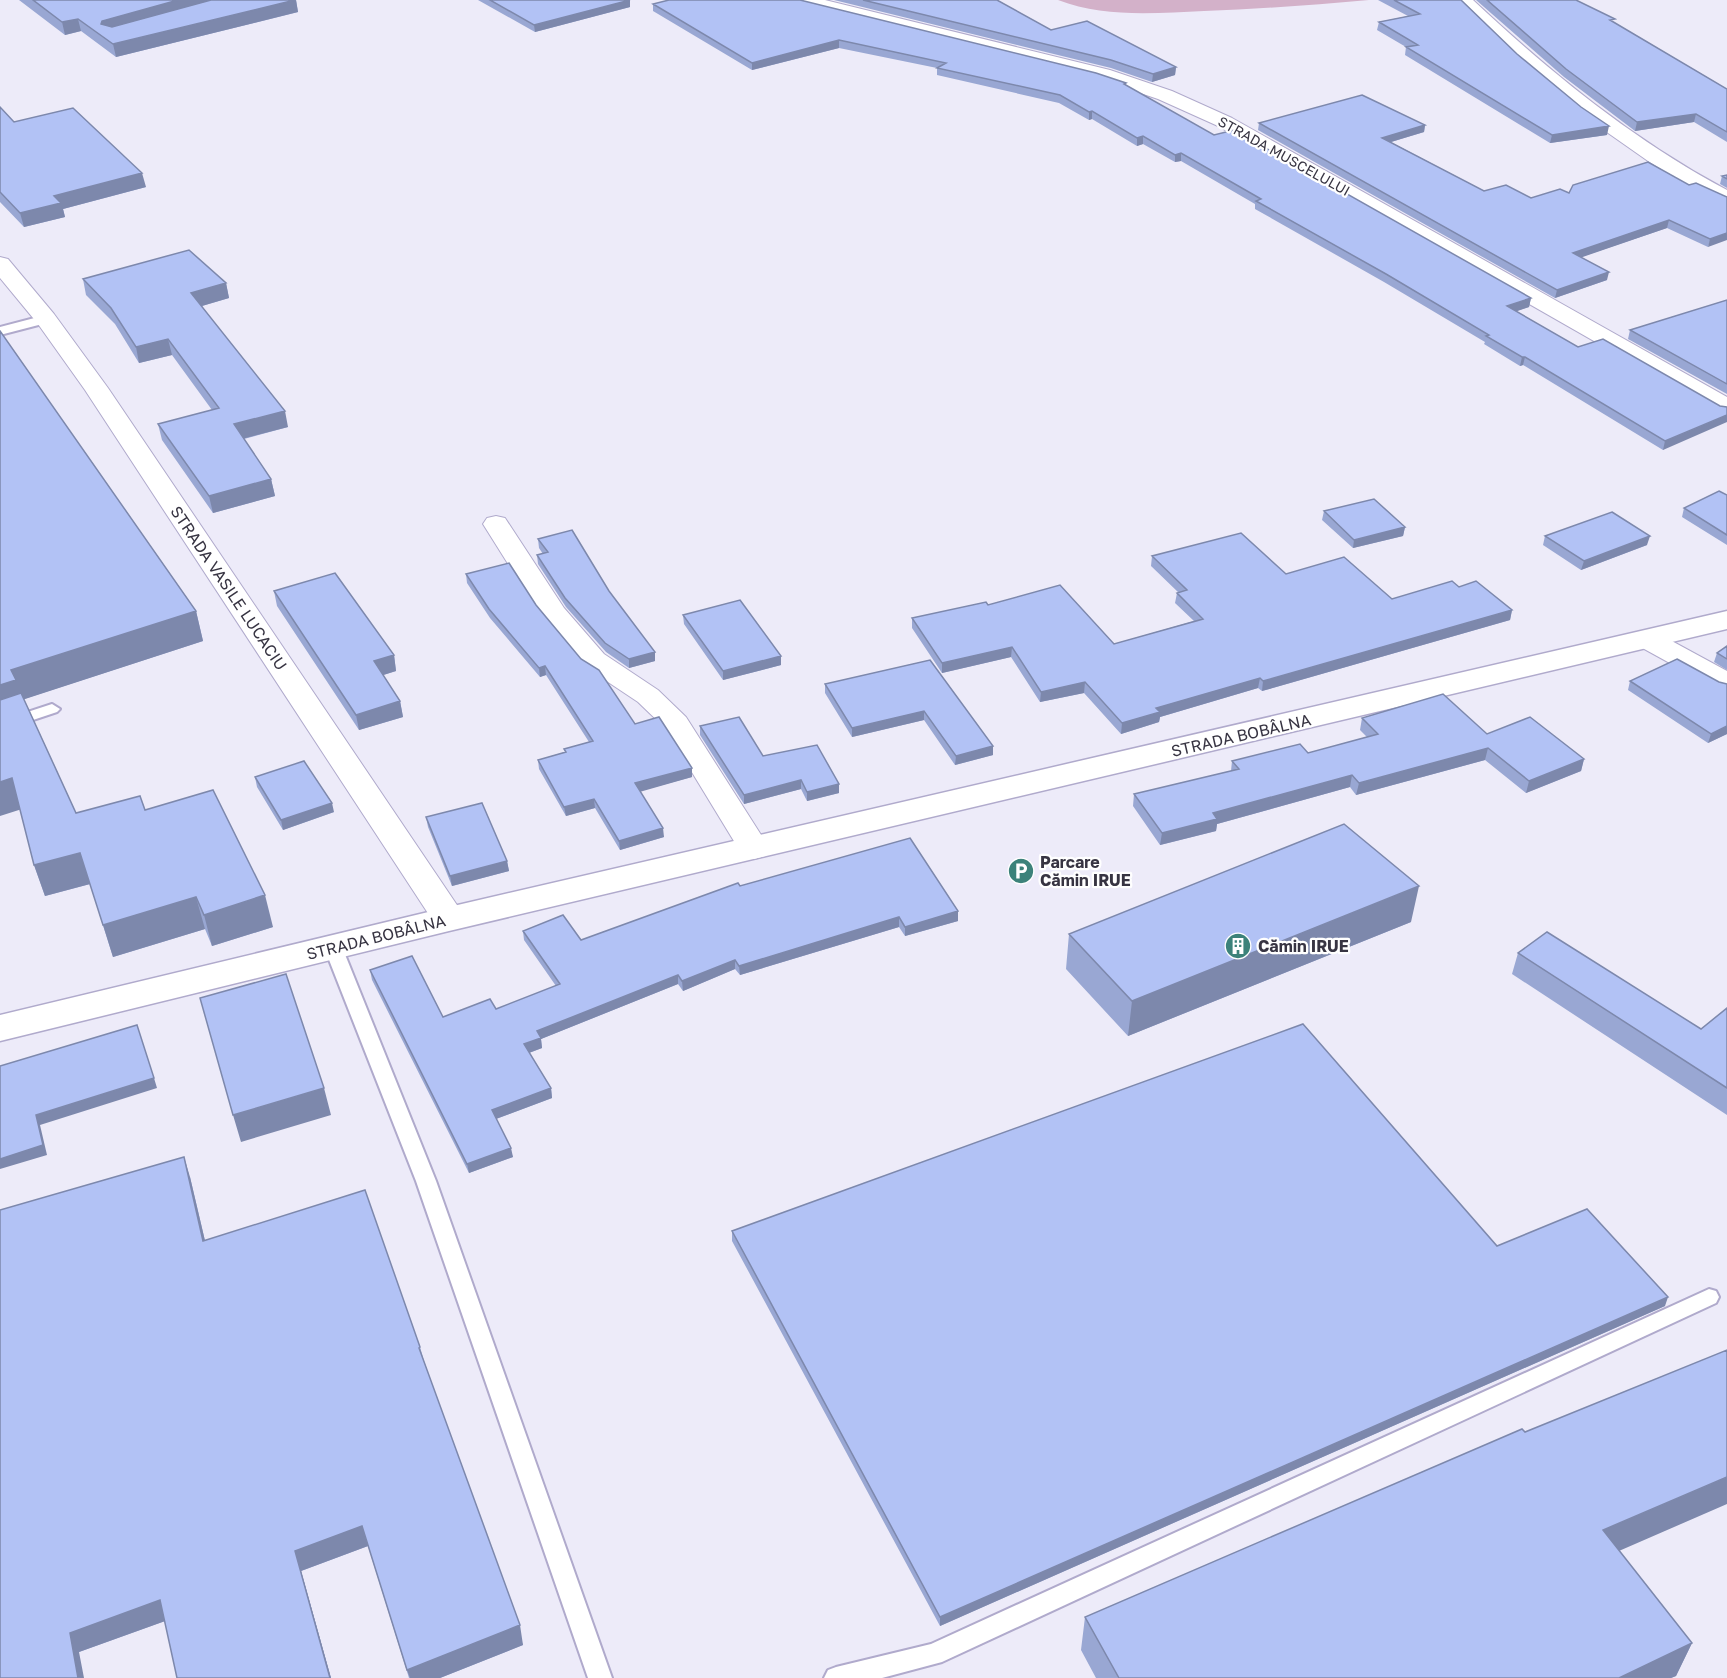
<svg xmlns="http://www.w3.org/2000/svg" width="1727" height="1678" viewBox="0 0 1727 1678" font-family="'Golos Text',sans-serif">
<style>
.green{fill:#d3b1c9}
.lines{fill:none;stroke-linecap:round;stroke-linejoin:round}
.service-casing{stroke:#b0aacc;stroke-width:4}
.minor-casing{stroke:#b0aacc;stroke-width:2}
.secondary-casing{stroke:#b0aacc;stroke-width:3}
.service{fill:#fff;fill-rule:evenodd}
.minor{fill:#fff;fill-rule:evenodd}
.secondary{fill:#fff;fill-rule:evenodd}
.wall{fill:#99a7d3}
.shaded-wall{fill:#7d88ac}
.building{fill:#b2c2f5;stroke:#7d88ac;stroke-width:1.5}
.labels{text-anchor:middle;stroke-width:4.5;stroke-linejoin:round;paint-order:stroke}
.far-street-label{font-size:14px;fill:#373442;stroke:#fff}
.street-label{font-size:16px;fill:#373442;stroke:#fff}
.poi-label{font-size:16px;font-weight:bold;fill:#373442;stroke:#fff;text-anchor:start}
</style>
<rect width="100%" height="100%" fill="#edebf9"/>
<path class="green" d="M 1058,0 L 1369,0 C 1314,5 1259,9 1204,11 C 1156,13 1104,18 1058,0 Z"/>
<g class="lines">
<g class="service-casing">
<path id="service" d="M 46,315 L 50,316 L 50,322 L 0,335 L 0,327 Z
M 52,704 L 60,709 L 57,712 L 0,731 L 0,721 Z
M 333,941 L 339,943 L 342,947 L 436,1181 L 612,1678 L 588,1678 L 416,1181 L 324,947 L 327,943 Z
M 1709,1289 L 1716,1291 L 1719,1297 L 1716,1303 L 942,1662 L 882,1678 L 824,1678 L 828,1670 L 836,1667 L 931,1644 Z"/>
</g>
<g class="minor-casing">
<path id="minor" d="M 794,0 L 825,0 L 1110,70 L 1172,91 L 1232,118 L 1727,397 L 1727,414 L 1718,412 L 1218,126 L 1158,99 L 1096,78 L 797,4 Z
M 1454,0 L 1473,0 C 1551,73 1632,139 1727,190 L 1727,204 L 1683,183 L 1648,161 L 1581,114 L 1517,61 Z
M 0,257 L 8,259 L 54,314 L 108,388 L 461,911 L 465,919 L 461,927 L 449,930 L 437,927 L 85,390 L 38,324 L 0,278 Z
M 496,516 L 505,518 L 564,608 L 604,654 L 658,690 L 686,717 L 770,849 L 765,856 L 754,859 L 743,856 L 665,728 L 638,702 L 584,666 L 565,645 L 539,613 L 483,524 L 487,518 Z
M 1647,631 L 1657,633 L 1727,671 L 1727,692 L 1717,689 L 1637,645 L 1633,639 L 1637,633 Z"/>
</g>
<g class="secondary-casing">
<path id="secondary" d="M 1727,611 L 1727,629 L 449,931 L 0,1041 L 0,1015 L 449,907 Z"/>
</g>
<use href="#service" class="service"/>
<use href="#minor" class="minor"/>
<use href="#secondary" class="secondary"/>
</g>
<path class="wall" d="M 19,0 L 296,0 L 298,12 L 116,57 L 81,31 L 65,35 Z
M 478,0 L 630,0 L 630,7 L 535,32 Z
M 834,0 L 997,0 L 1051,30 L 1176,67 L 1175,75 L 1152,82 L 1111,68 Z
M 1378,0 L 1461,0 L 1517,54 L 1607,135 L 1550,143 L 1405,55 L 1406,47 L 1377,30 L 1379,22 L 1408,16 Z
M 1476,0 L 1576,0 L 1727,89 L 1727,142 L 1694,122 L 1635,131 L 1564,77 Z
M 653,4 L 1126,85 L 1214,135 L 1531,298 L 1529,307 L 1516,311 L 1578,347 L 1720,406 L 1663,450 L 1523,365 L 1520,366 L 1484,344 L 1485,342 L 1384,282 L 1255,209 L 1255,204 L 1181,161 L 1175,162 L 1143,144 L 1137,146 L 1092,119 L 1089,120 L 1059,103 L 937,75 L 937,68 L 839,48 L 752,70 L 653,11 Z
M 0,107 L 14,122 L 146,187 L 63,209 L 65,217 L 24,227 L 0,202 Z
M 1259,123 L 1425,125 L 1424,132 L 1391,142 L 1484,191 L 1531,198 L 1569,193 L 1689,185 L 1727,197 L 1708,247 L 1667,228 L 1581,257 L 1607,280 L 1555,298 L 1258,130 Z
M 1727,175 L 1727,188 L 1720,184 L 1722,176 Z
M 83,279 L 226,283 L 229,298 L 202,306 L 288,427 L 244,439 L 271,479 L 275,496 L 213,513 L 162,440 L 158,424 L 212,410 L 172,355 L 139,363 L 115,324 L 86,295 Z
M 1727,300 L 1727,394 L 1628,339 L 1630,330 Z
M 0,331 L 196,611 L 203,641 L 24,699 L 76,813 L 145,810 L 273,927 L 212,946 L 205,929 L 113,957 L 90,884 L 45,896 L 34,865 L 20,810 Z
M 1727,495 L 1727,545 L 1682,517 L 1684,508 Z
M 1324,511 L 1405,527 L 1403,536 L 1353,548 L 1322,520 Z
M 1545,536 L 1647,545 L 1581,570 L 1543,545 Z
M 538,539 L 609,591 L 655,661 L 629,668 L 606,652 L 566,607 L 538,564 L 537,555 L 543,554 L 539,548 Z
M 1152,556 L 1286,574 L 1392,599 L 1459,587 L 1512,610 L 1510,620 L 1262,691 L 1258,688 L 1160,717 L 1159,722 L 1121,734 L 1084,693 L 1040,702 L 1011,657 L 942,673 L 912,628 L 912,618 L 988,605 L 1114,644 L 1194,621 L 1175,603 L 1177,593 L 1179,593 L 1151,566 Z
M 466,574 L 536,605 L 635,724 L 692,768 L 692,777 L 640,791 L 664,837 L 620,850 L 595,808 L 566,816 L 539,769 L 538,760 L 565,752 L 564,749 L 589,742 L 546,675 L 540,677 L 490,618 L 467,583 Z
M 274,591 L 394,655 L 396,671 L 383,675 L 400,701 L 403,717 L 359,730 L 277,606 Z
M 683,615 L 781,656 L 781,665 L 723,680 L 684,624 Z
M 1727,646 L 1727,670 L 1714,662 L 1717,653 Z
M 930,660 L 993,746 L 993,755 L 955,765 L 924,720 L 852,737 L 825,693 L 825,684 Z
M 1630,681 L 1719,682 L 1727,734 L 1708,743 L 1628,690 Z
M 1362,718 L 1487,734 L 1584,759 L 1581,771 L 1526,793 L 1485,760 L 1356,795 L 1350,787 L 1217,824 L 1216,831 L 1160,845 L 1133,806 L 1134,794 L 1231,771 L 1232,761 L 1308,753 L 1367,737 L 1360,730 Z
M 700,726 L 763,756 L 839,793 L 807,801 L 801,789 L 744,804 L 700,735 Z
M 255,777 L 334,812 L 283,830 L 257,787 Z
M 426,817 L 507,861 L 509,871 L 452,886 L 428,827 Z
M 740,886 L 958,911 L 958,921 L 905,936 L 899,927 L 740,975 L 735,969 L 683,991 L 678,984 L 541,1039 L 542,1048 L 529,1053 L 551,1088 L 552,1098 L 496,1119 L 513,1157 L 469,1173 L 372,980 L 370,970 L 443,1017 L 496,1009 L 556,986 L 524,940 L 523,931 L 581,940 Z
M 1411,922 L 1128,1036 L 1066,969 L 1069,934 Z
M 1518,953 L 1701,1029 L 1727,1008 L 1727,1115 L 1512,974 Z
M 190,1177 L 205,1241 L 420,1347 L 424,1361 L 523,1645 L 440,1678 L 409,1678 L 368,1546 L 301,1571 L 331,1678 L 177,1678 L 165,1621 L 79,1652 L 0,1678 Z
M 732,1231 L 1665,1306 L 940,1626 L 732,1241 Z
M 1619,1551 L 1692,1643 L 1676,1676 L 1671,1678 L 1096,1678 L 1081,1650 L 1085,1617 Z"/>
<path class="shaded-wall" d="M 178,0 L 226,0 L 105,34 L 101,24 L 102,21 Z
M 296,0 L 298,12 L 116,57 L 113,44 Z
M 630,0 L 630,7 L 535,32 L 534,25 Z
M 78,19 L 81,31 L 65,35 L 62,22 Z
M 839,40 L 839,48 L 752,70 L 752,63 Z
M 1176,67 L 1175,75 L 1152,82 L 1153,74 Z
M 1092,111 L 1092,119 L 1089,120 L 1089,112 Z
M 1696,114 L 1694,122 L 1635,131 L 1637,122 Z
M 1425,125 L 1424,132 L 1381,145 L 1382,138 Z
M 1609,126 L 1607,135 L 1550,143 L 1552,135 Z
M 1143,136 L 1143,144 L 1137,146 L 1137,138 Z
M 1181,153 L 1181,161 L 1175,162 L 1175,155 Z
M 142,173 L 146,187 L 63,209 L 65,217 L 24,227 L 20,213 L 54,196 Z
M 1669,220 L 1667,228 L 1571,261 L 1573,253 Z
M 1727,233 L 1727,240 L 1708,247 L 1710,239 Z
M 1609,272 L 1607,280 L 1555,298 L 1557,290 Z
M 226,283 L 229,298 L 195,308 L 191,293 Z
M 1531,298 L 1529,307 L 1506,315 L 1507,306 Z
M 168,339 L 172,355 L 139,363 L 136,347 Z
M 1522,357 L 1525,357 L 1523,365 L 1520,366 Z
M 285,411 L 288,427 L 238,440 L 234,424 Z
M 1727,415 L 1727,422 L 1663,450 L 1665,441 Z
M 271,479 L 275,496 L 213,513 L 209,496 Z
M 1405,527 L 1403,536 L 1353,548 L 1354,540 Z
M 1650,536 L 1647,545 L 1581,570 L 1584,561 Z
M 1512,610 L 1510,620 L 1262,691 L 1263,681 Z
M 196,611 L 203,641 L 22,700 L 0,719 L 0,685 L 11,670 Z
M 1012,647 L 1011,657 L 942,673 L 942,663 Z
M 655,652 L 655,661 L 629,668 L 629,659 Z
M 394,655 L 396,671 L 377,677 L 374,661 Z
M 781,656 L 781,665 L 723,680 L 723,671 Z
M 545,666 L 546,675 L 540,677 L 539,668 Z
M 1260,678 L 1258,688 L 1160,717 L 1159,722 L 1121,734 L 1122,723 L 1156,708 Z
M 1085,682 L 1084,693 L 1040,702 L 1041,692 Z
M 400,701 L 403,717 L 359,730 L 356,715 Z
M 924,711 L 924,720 L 852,737 L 852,728 Z
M 1727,726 L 1727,734 L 1708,743 L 1711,734 Z
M 993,746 L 993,755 L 955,765 L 956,756 Z
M 1488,748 L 1485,760 L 1356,795 L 1359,783 Z
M 1584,759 L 1581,771 L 1526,793 L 1529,781 Z
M 692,768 L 692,777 L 636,793 L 635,783 Z
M 1352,775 L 1350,787 L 1217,824 L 1216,831 L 1160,845 L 1162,833 L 1213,813 Z
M 12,778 L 22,809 L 0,816 L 0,782 Z
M 801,780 L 801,789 L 744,804 L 744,795 Z
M 839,784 L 839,793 L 807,801 L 807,792 Z
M 594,799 L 595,808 L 566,816 L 564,807 Z
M 332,803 L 334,812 L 283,830 L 281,820 Z
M 663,828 L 664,837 L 620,850 L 619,841 Z
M 80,853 L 90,884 L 45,896 L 34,865 Z
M 507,861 L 509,871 L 452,886 L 450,876 Z
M 1419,886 L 1411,922 L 1128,1036 L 1132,1001 Z
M 265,895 L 273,927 L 212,946 L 204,915 Z
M 196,897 L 205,929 L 113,957 L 103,925 Z
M 958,911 L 958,921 L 905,936 L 905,927 Z
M 899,917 L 899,927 L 740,975 L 739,966 Z
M 735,960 L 735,969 L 683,991 L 682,981 Z
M 678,975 L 678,984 L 541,1039 L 542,1048 L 526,1054 L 524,1044 L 537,1031 Z
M 154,1078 L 157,1088 L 40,1125 L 47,1155 L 0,1169 L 0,1159 L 36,1115 Z
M 324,1088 L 331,1115 L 241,1142 L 233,1115 Z
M 551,1088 L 552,1098 L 493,1120 L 492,1110 Z
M 511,1148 L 513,1157 L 469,1173 L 467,1164 Z
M 184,1157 L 190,1177 L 210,1262 L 203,1241 Z
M 1668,1297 L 1665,1306 L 940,1626 L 940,1617 Z
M 1727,1477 L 1727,1504 L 1589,1564 L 1603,1530 Z
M 362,1526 L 368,1546 L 301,1571 L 331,1678 L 330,1678 L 295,1551 Z
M 160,1600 L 168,1620 L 79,1652 L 84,1678 L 78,1678 L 70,1633 Z
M 520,1625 L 523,1645 L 440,1678 L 410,1678 L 407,1670 Z
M 1692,1643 L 1676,1676 L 1671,1678 L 1619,1678 Z"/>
<path class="building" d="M 33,0 L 178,0 L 102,21 L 101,24 L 112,27 L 211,0 L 295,0 L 113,44 L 78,19 L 62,22 Z
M 490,0 L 630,0 L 534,25 Z
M 669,0 L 800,0 L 1096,73 L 1126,83 L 1124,84 L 1214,135 L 1234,130 L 1531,298 L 1507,306 L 1578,347 L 1603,339 L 1720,406 L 1727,407 L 1727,415 L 1665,441 L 1525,357 L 1522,357 L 1486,336 L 1489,335 L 1386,274 L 1256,201 L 1261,199 L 1181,153 L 1175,155 L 1143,136 L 1137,138 L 1092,111 L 1089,112 L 1060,95 L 937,68 L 946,63 L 839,40 L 752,63 L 653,4 Z
M 863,0 L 997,0 L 1051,30 L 1087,21 L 1176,67 L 1153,74 L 1111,60 Z
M 1394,0 L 1461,0 L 1517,54 L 1581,107 L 1609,126 L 1552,135 L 1406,47 L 1418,45 L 1379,22 L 1420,14 Z
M 1487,0 L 1576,0 L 1615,19 L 1610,20 L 1727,89 L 1727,132 L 1696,114 L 1637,122 L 1566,69 Z
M 1362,95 L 1425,125 L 1382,138 L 1484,191 L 1506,185 L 1531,198 L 1560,189 L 1569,193 L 1573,185 L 1648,162 L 1689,185 L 1696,183 L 1727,197 L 1727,233 L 1710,239 L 1669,220 L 1573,253 L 1609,272 L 1557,290 L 1259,123 Z
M 0,107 L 14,122 L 73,108 L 142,173 L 54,196 L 61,203 L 20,213 L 0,192 Z
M 1727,175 L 1727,179 L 1722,176 Z
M 189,250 L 226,283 L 191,293 L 285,411 L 234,424 L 271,479 L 209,496 L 158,424 L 219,408 L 168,339 L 136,347 L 111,308 L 83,279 Z
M 1727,300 L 1727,384 L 1630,330 Z
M 0,331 L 196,611 L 11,670 L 16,680 L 0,685 Z
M 1719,491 L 1727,495 L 1727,535 L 1684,508 Z
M 1374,499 L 1405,527 L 1354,540 L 1324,511 Z
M 1612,512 L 1650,536 L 1584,561 L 1545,536 Z
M 572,530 L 609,591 L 655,652 L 629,659 L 605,643 L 565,598 L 537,555 L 548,552 L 538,539 Z
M 1241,533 L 1286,574 L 1344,557 L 1392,599 L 1452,581 L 1459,587 L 1476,581 L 1512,610 L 1263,681 L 1260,678 L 1156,708 L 1160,712 L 1122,723 L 1085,682 L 1041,692 L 1012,647 L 942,663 L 912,618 L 986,602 L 988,605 L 1060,585 L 1114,644 L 1203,619 L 1177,593 L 1187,590 L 1152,556 Z
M 509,563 L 536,605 L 581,659 L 599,670 L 635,724 L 659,717 L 692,768 L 635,783 L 663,828 L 619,841 L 594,799 L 564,807 L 538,760 L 566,752 L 564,749 L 593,741 L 545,666 L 539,668 L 489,609 L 466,574 Z
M 335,573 L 394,655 L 374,661 L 400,701 L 356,715 L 274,591 Z
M 740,600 L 781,656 L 723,671 L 683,615 Z
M 1727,646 L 1727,659 L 1717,653 Z
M 1677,659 L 1719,682 L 1727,684 L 1727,726 L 1711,734 L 1630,681 Z
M 930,660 L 993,746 L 956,756 L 924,711 L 852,728 L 825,684 Z
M 21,693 L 76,813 L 140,796 L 145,810 L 213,790 L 265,895 L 204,915 L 196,897 L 103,925 L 80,853 L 34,865 L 12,778 L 0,782 L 0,700 Z
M 1443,694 L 1487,734 L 1530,717 L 1584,759 L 1529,781 L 1488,748 L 1359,783 L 1352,775 L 1213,813 L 1217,819 L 1162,833 L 1134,794 L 1239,769 L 1232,761 L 1300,744 L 1308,753 L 1378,734 L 1362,718 Z
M 739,717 L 763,756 L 817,745 L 839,784 L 807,792 L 801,780 L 744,795 L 700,726 Z
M 304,761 L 332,803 L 281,820 L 255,777 Z
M 482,803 L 507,861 L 450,876 L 426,817 Z
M 1344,824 L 1419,886 L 1132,1001 L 1069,934 Z
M 910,838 L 958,911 L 905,927 L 899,917 L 739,966 L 735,960 L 682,981 L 678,975 L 537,1031 L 541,1038 L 524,1044 L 551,1088 L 492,1110 L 511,1148 L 467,1164 L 370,970 L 412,956 L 443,1017 L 490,999 L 496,1009 L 560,984 L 523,931 L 563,915 L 581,940 L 738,883 L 740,886 Z
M 1547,932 L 1701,1029 L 1727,1008 L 1727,1088 L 1518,953 Z
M 286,974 L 324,1088 L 233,1115 L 200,998 Z
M 1303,1024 L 1497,1246 L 1587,1209 L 1668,1297 L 940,1617 L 732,1231 Z
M 137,1025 L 154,1078 L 36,1115 L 43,1145 L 0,1159 L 0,1066 Z
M 184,1157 L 203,1241 L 365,1190 L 420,1347 L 419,1348 L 520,1625 L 407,1670 L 362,1526 L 295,1551 L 330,1678 L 177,1678 L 160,1600 L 70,1633 L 78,1678 L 0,1678 L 0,1210 Z
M 1727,1350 L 1727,1477 L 1603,1530 L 1692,1643 L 1619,1678 L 1119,1678 L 1085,1617 L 1522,1429 L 1525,1432 Z"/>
<defs>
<g id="parking-disc" transform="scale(1.35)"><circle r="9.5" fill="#3c827a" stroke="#fff"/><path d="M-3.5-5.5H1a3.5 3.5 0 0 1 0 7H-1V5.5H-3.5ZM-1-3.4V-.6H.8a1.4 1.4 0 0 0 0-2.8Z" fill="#fff"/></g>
<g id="building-disc" transform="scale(1.35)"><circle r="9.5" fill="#3c827a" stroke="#fff"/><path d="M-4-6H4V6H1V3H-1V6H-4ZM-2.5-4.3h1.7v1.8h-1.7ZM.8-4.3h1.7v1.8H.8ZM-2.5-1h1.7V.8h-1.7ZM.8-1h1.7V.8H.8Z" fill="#fff"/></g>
</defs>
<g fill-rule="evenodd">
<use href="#parking-disc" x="1021" y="871"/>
<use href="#building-disc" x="1238" y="946"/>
</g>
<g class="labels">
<g class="far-street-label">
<text transform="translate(1284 156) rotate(29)" y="5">STRADA MUSCELULUI</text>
</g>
<g class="street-label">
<text transform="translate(229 588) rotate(56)" y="6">STRADA VASILE LUCACIU</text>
<text transform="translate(1241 735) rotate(-13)" y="6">STRADA BOBÂLNA</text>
<text transform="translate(376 937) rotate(-14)" y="6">STRADA BOBÂLNA</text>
</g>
<g class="poi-label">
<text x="1040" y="868">Parcare<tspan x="1040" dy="18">Cămin IRUE</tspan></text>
<text x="1258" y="952">Cămin IRUE</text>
</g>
</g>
</svg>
